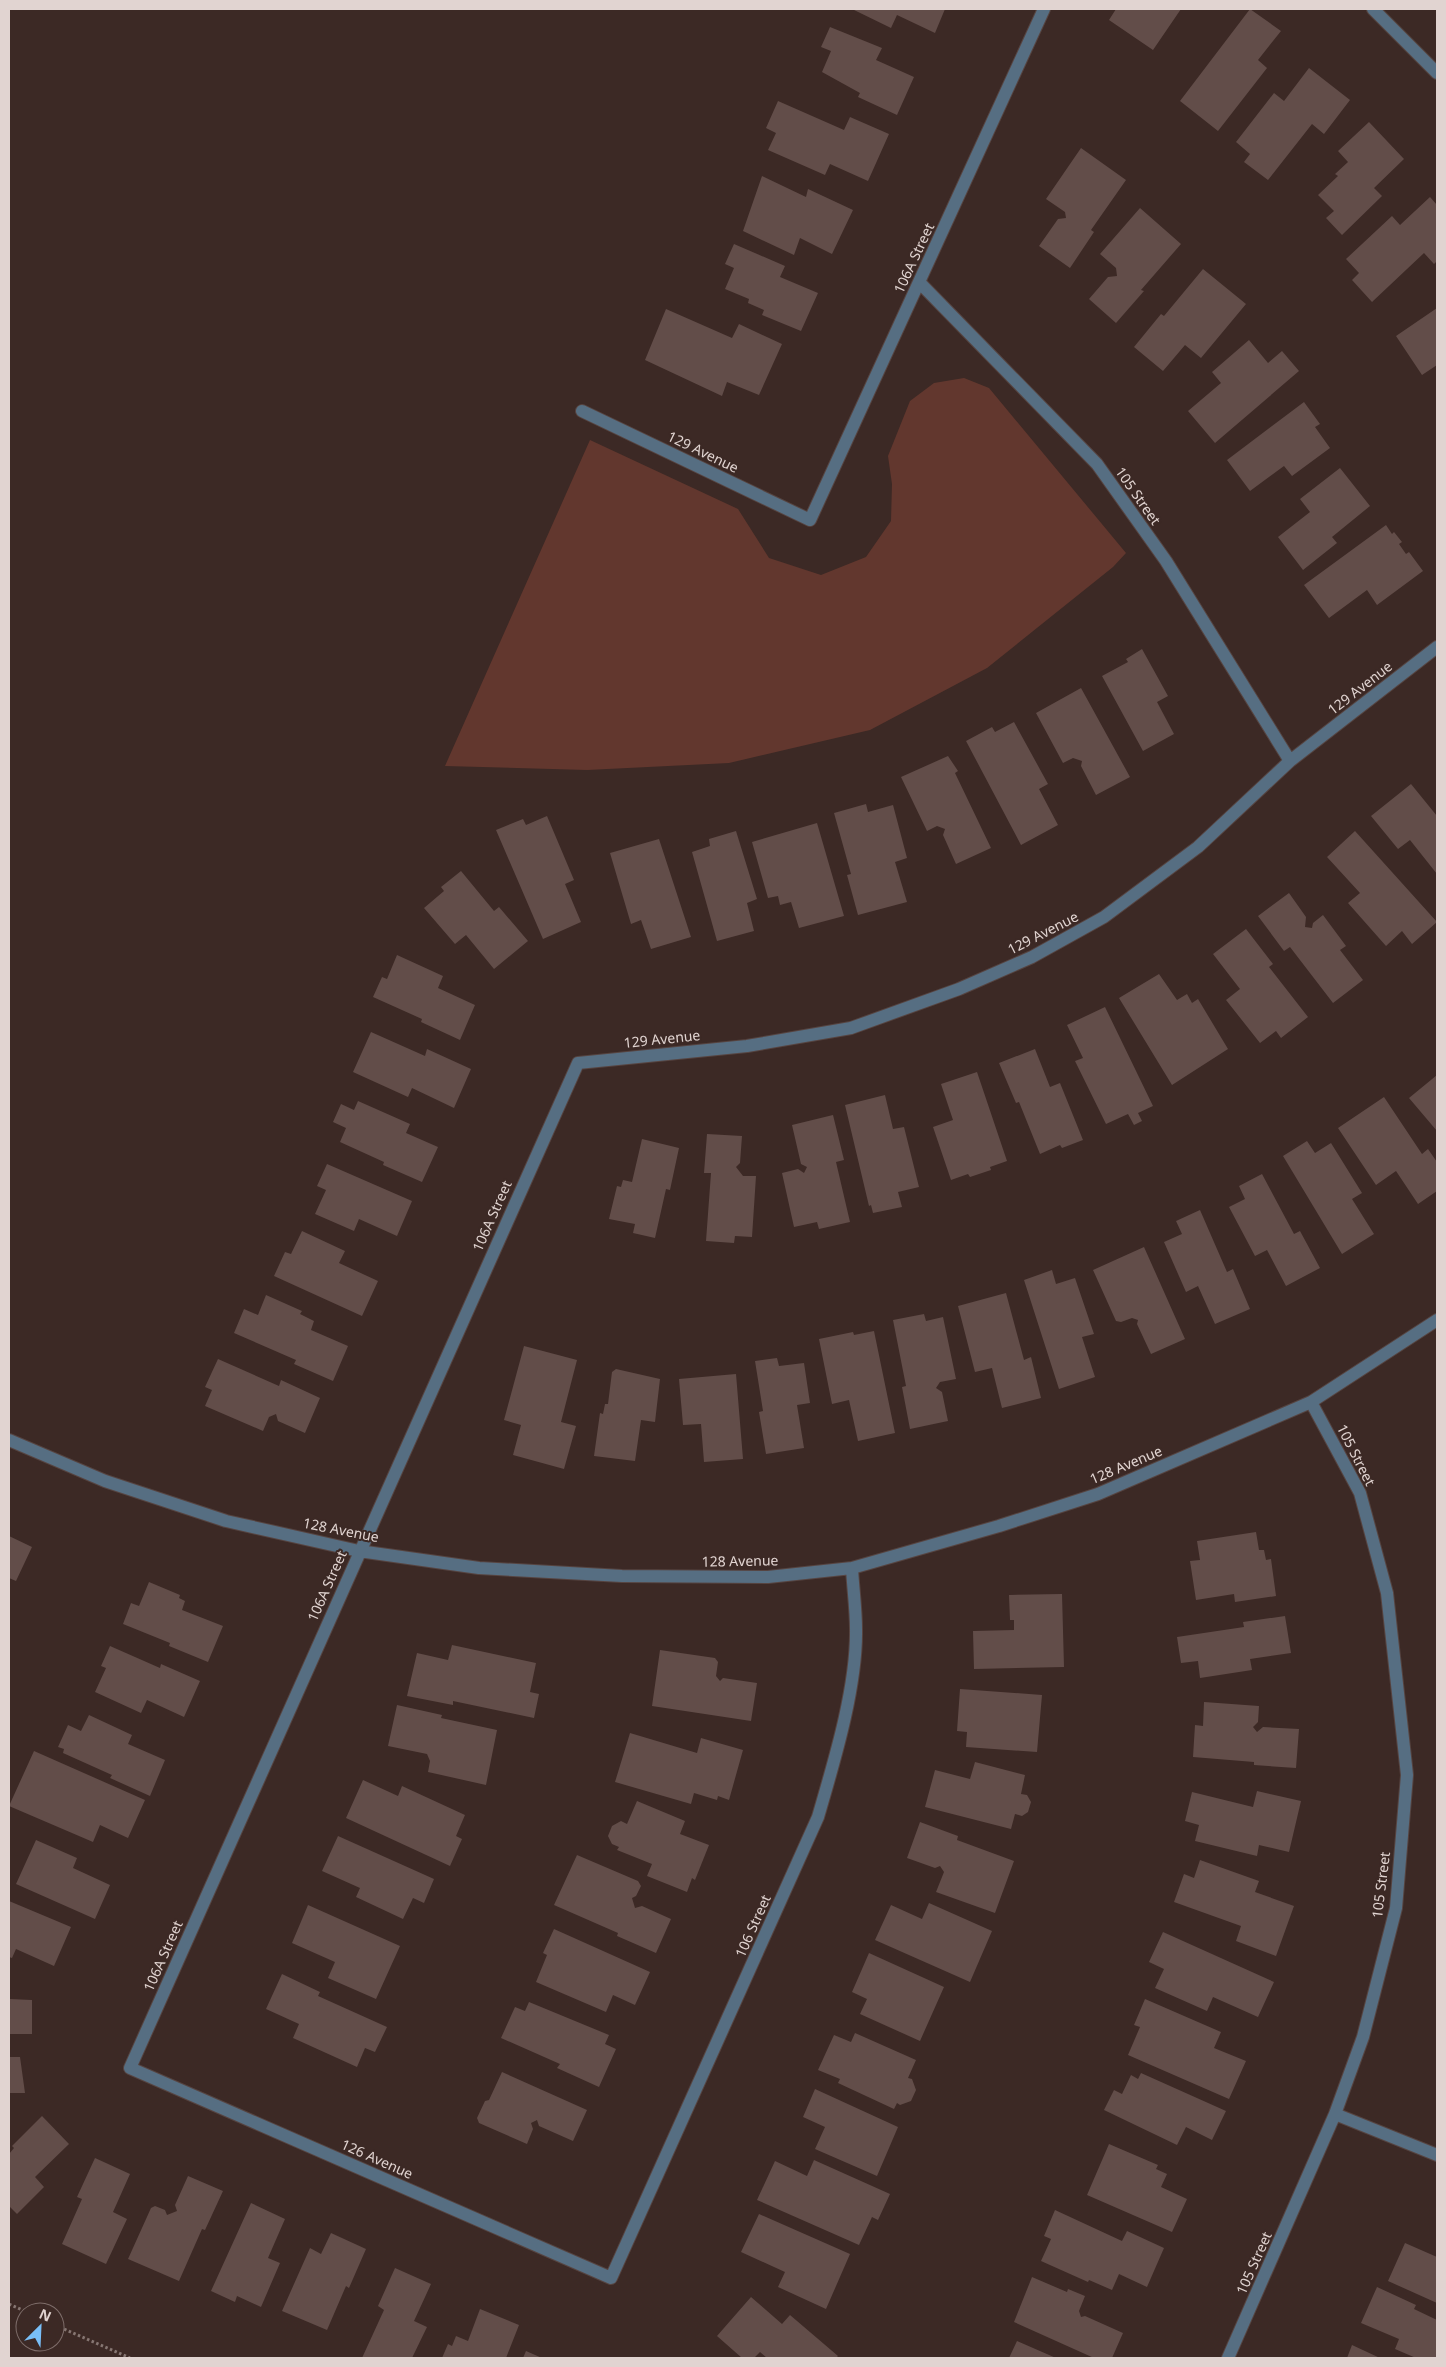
<svg xmlns="http://www.w3.org/2000/svg" width="1446" height="2367" viewBox="0 0 1446 2367" font-family="'Noto Sans',sans-serif">
<style>
.green{fill:#62372e}
.building{fill:#624d49}
.lines{fill:none;stroke-linecap:round;stroke-linejoin:round}
.minor-casing{stroke:#564441;stroke-width:14}
.path{stroke:#867672;stroke-width:3;stroke-dasharray:2.5 2.5;stroke-linecap:butt}
.minor{stroke:#566e82;stroke-width:12}
.labels{text-anchor:middle;stroke-width:4;stroke-linejoin:round;paint-order:stroke}
.street-label{font-size:14px;fill:#e1d4d1;stroke:#3c2925}
</style>
<rect width="100%" height="100%" fill="#3c2925"/>
<path class="green" d="M 964,378 L 989,388 L 1126,553 L 1113,567 L 987,668 L 870,730 L 729,763 L 587,770 L 445,766 L 590,440 L 738,509 L 769,558 L 821,575 L 866,557 L 891,521 L 892,484 L 888,456 L 910,401 L 934,383 Z"/>
<path class="building" d="M 852,9 L 945,9 L 935,33 L 897,15 L 891,28 Z
M 1116,9 L 1181,9 L 1153,50 L 1109,20 Z
M 1250,9 L 1281,31 L 1258,60 L 1267,68 L 1218,131 L 1180,101 Z
M 830,27 L 882,48 L 876,60 L 914,77 L 897,115 L 858,97 L 860,93 L 822,72 L 831,51 L 821,47 Z
M 1309,68 L 1350,100 L 1324,134 L 1312,124 L 1268,180 L 1244,162 L 1250,154 L 1236,142 L 1274,93 L 1284,101 Z
M 778,101 L 844,130 L 850,117 L 889,134 L 868,181 L 830,164 L 825,175 L 768,150 L 776,133 L 766,128 Z
M 1369,122 L 1404,159 L 1374,188 L 1382,196 L 1342,235 L 1326,218 L 1334,211 L 1318,195 L 1338,176 L 1335,174 L 1348,162 L 1338,151 Z
M 1081,148 L 1126,180 L 1091,230 L 1094,232 L 1070,268 L 1039,246 L 1058,219 L 1066,218 L 1065,212 L 1046,199 Z
M 762,176 L 806,197 L 808,189 L 853,210 L 832,254 L 800,238 L 794,255 L 743,231 Z
M 1430,197 L 1437,205 L 1437,261 L 1434,264 L 1424,253 L 1372,302 L 1352,280 L 1359,273 L 1346,259 L 1392,216 L 1400,225 Z
M 1140,208 L 1181,244 L 1141,290 L 1144,291 L 1116,323 L 1089,299 L 1108,277 L 1117,276 L 1116,268 L 1100,254 Z
M 734,244 L 785,266 L 780,277 L 818,293 L 801,331 L 762,315 L 764,310 L 748,303 L 749,299 L 725,289 L 734,268 L 725,264 Z
M 1203,269 L 1246,304 L 1201,358 L 1185,345 L 1163,371 L 1134,347 L 1161,314 L 1164,316 Z
M 1437,308 L 1437,365 L 1422,375 L 1396,336 Z
M 666,309 L 732,338 L 739,324 L 782,344 L 759,395 L 727,382 L 722,396 L 645,360 Z
M 1249,340 L 1268,363 L 1282,351 L 1299,371 L 1215,443 L 1188,411 L 1221,383 L 1212,372 Z
M 1304,402 L 1320,424 L 1315,427 L 1330,448 L 1292,476 L 1284,466 L 1250,491 L 1227,460 Z
M 1340,468 L 1370,506 L 1332,537 L 1337,543 L 1303,570 L 1278,537 L 1310,512 L 1300,499 Z
M 1386,525 L 1392,534 L 1394,532 L 1402,542 L 1399,544 L 1406,554 L 1409,552 L 1423,571 L 1377,605 L 1367,590 L 1329,618 L 1304,585 Z
M 1142,649 L 1168,696 L 1157,702 L 1174,734 L 1143,751 L 1102,676 L 1128,662 L 1126,659 Z
M 1081,688 L 1130,777 L 1096,795 L 1081,766 L 1082,761 L 1073,758 L 1063,763 L 1036,713 Z
M 1014,722 L 1048,784 L 1039,789 L 1058,825 L 1021,845 L 966,741 L 992,727 L 995,732 Z
M 948,756 L 958,771 L 955,773 L 991,848 L 956,864 L 943,835 L 945,829 L 937,826 L 927,831 L 901,777 Z
M 1411,784 L 1437,816 L 1437,874 L 1410,840 L 1398,849 L 1371,816 Z
M 866,804 L 868,812 L 893,805 L 907,858 L 895,862 L 907,902 L 858,915 L 847,875 L 851,874 L 834,813 Z
M 547,816 L 574,880 L 565,884 L 581,922 L 543,939 L 496,830 L 523,819 L 526,825 Z
M 817,823 L 844,916 L 799,928 L 791,902 L 780,905 L 778,896 L 768,898 L 752,842 Z
M 736,831 L 757,899 L 747,903 L 754,931 L 717,941 L 692,852 L 710,846 L 709,839 Z
M 1355,831 L 1437,922 L 1412,944 L 1402,931 L 1386,946 L 1348,903 L 1360,893 L 1327,857 Z
M 659,839 L 691,937 L 651,949 L 641,920 L 631,924 L 610,853 Z
M 461,871 L 494,911 L 499,907 L 528,941 L 494,969 L 466,935 L 455,944 L 424,908 L 444,891 L 441,887 Z
M 1289,893 L 1306,917 L 1305,927 L 1312,928 L 1313,923 L 1323,915 L 1346,946 L 1340,950 L 1363,980 L 1333,1003 L 1290,947 L 1284,951 L 1258,916 Z
M 1246,929 L 1273,964 L 1269,967 L 1308,1017 L 1281,1038 L 1276,1031 L 1260,1043 L 1226,1000 L 1240,989 L 1213,954 Z
M 397,955 L 443,976 L 438,988 L 475,1005 L 460,1040 L 421,1022 L 422,1019 L 373,997 L 382,977 L 387,979 Z
M 1159,974 L 1177,1000 L 1187,994 L 1192,1003 L 1198,999 L 1228,1049 L 1172,1085 L 1119,998 Z
M 1105,1007 L 1153,1106 L 1138,1113 L 1142,1121 L 1134,1125 L 1128,1114 L 1106,1124 L 1075,1061 L 1083,1058 L 1067,1025 Z
M 371,1032 L 425,1056 L 427,1049 L 471,1069 L 454,1108 L 412,1088 L 408,1097 L 353,1072 Z
M 1035,1049 L 1050,1087 L 1060,1083 L 1083,1140 L 1062,1148 L 1060,1145 L 1040,1154 L 1019,1102 L 1016,1103 L 999,1063 Z
M 977,1072 L 1007,1161 L 990,1167 L 991,1170 L 970,1177 L 968,1174 L 951,1180 L 933,1127 L 953,1120 L 941,1084 Z
M 1437,1075 L 1437,1131 L 1409,1098 Z
M 885,1095 L 893,1129 L 904,1127 L 919,1187 L 898,1192 L 902,1207 L 873,1213 L 871,1205 L 869,1206 L 845,1105 Z
M 1384,1097 L 1422,1154 L 1428,1149 L 1437,1162 L 1437,1191 L 1418,1204 L 1396,1171 L 1376,1185 L 1338,1128 Z
M 358,1101 L 410,1124 L 406,1133 L 438,1147 L 422,1182 L 383,1165 L 384,1162 L 340,1142 L 346,1128 L 333,1122 L 341,1104 L 354,1110 Z
M 833,1115 L 844,1160 L 836,1162 L 850,1222 L 819,1229 L 817,1222 L 794,1227 L 782,1173 L 798,1169 L 804,1173 L 807,1167 L 801,1164 L 792,1125 Z
M 707,1134 L 742,1136 L 740,1163 L 736,1167 L 743,1176 L 756,1176 L 752,1237 L 735,1236 L 734,1243 L 706,1241 L 711,1173 L 704,1173 Z
M 642,1139 L 679,1148 L 670,1190 L 666,1189 L 655,1238 L 633,1233 L 635,1224 L 609,1219 L 617,1186 L 621,1187 L 623,1180 L 632,1182 Z
M 1307,1141 L 1315,1153 L 1331,1143 L 1362,1193 L 1352,1199 L 1374,1234 L 1342,1254 L 1283,1156 Z
M 327,1164 L 412,1201 L 397,1236 L 359,1219 L 354,1231 L 315,1214 L 326,1190 L 317,1186 Z
M 1262,1174 L 1294,1234 L 1300,1231 L 1320,1268 L 1286,1286 L 1267,1250 L 1255,1256 L 1229,1207 L 1245,1199 L 1239,1186 Z
M 1200,1210 L 1227,1272 L 1233,1269 L 1250,1309 L 1215,1324 L 1198,1286 L 1186,1292 L 1164,1242 L 1182,1234 L 1176,1221 Z
M 302,1231 L 345,1251 L 339,1263 L 378,1281 L 362,1316 L 274,1276 L 285,1252 L 291,1254 Z
M 1144,1247 L 1185,1339 L 1151,1354 L 1137,1324 L 1138,1320 L 1132,1318 L 1121,1322 L 1116,1321 L 1093,1270 Z
M 1052,1270 L 1056,1284 L 1075,1278 L 1094,1334 L 1082,1337 L 1095,1377 L 1059,1389 L 1024,1280 Z
M 1006,1293 L 1024,1360 L 1031,1357 L 1041,1398 L 1002,1408 L 992,1368 L 975,1372 L 958,1306 Z
M 266,1295 L 302,1311 L 300,1314 L 314,1321 L 311,1330 L 348,1346 L 333,1381 L 294,1364 L 296,1360 L 234,1333 L 244,1309 L 258,1315 Z
M 924,1314 L 926,1321 L 943,1317 L 956,1379 L 940,1382 L 936,1388 L 942,1392 L 948,1421 L 910,1429 L 902,1387 L 906,1386 L 893,1320 Z
M 874,1331 L 895,1433 L 858,1441 L 849,1400 L 832,1404 L 819,1339 L 853,1332 L 854,1335 Z
M 524,1346 L 577,1360 L 561,1422 L 576,1426 L 564,1469 L 513,1455 L 521,1425 L 504,1420 Z
M 777,1358 L 779,1366 L 804,1363 L 810,1403 L 797,1405 L 804,1448 L 766,1454 L 759,1412 L 763,1411 L 755,1361 Z
M 218,1359 L 279,1386 L 281,1380 L 320,1398 L 305,1433 L 278,1421 L 276,1414 L 269,1417 L 263,1431 L 205,1406 L 212,1390 L 205,1387 Z
M 616,1369 L 660,1379 L 655,1422 L 641,1420 L 635,1461 L 594,1456 L 600,1413 L 603,1414 L 605,1404 L 608,1404 L 612,1372 Z
M 736,1374 L 743,1459 L 704,1462 L 701,1424 L 683,1425 L 679,1379 Z
M 1256,1532 L 1259,1550 L 1264,1550 L 1266,1560 L 1271,1559 L 1276,1596 L 1235,1602 L 1234,1594 L 1196,1600 L 1190,1561 L 1200,1560 L 1197,1541 Z
M 9,1536 L 32,1547 L 16,1581 L 9,1578 Z
M 149,1582 L 180,1595 L 179,1598 L 185,1601 L 182,1610 L 223,1626 L 208,1662 L 169,1646 L 170,1643 L 123,1624 L 131,1603 L 139,1606 Z
M 1062,1594 L 1064,1667 L 974,1669 L 973,1631 L 1014,1630 L 1014,1620 L 1010,1620 L 1009,1595 Z
M 1285,1616 L 1291,1653 L 1250,1659 L 1252,1670 L 1200,1678 L 1198,1661 L 1181,1663 L 1177,1637 L 1244,1627 L 1243,1622 Z
M 452,1645 L 536,1663 L 530,1692 L 539,1694 L 534,1718 L 453,1701 L 453,1705 L 407,1696 L 417,1653 L 448,1660 Z
M 110,1646 L 160,1668 L 161,1664 L 200,1681 L 184,1717 L 147,1700 L 141,1713 L 95,1692 L 106,1668 L 101,1666 Z
M 660,1650 L 715,1658 L 718,1662 L 716,1676 L 720,1681 L 723,1678 L 757,1683 L 751,1721 L 652,1706 Z
M 960,1689 L 1042,1695 L 1037,1752 L 966,1747 L 967,1732 L 957,1731 Z
M 1204,1702 L 1259,1706 L 1258,1722 L 1253,1727 L 1257,1732 L 1263,1727 L 1299,1729 L 1296,1768 L 1254,1765 L 1254,1762 L 1193,1757 L 1195,1725 L 1203,1726 Z
M 397,1705 L 442,1715 L 441,1718 L 497,1730 L 486,1785 L 428,1772 L 430,1761 L 427,1754 L 388,1746 Z
M 89,1715 L 132,1735 L 128,1744 L 165,1760 L 150,1796 L 110,1778 L 112,1775 L 63,1753 L 64,1749 L 58,1747 L 68,1725 L 81,1731 Z
M 630,1733 L 697,1753 L 701,1738 L 743,1750 L 729,1800 L 718,1796 L 717,1800 L 694,1793 L 691,1804 L 615,1782 Z
M 34,1751 L 145,1800 L 128,1838 L 100,1825 L 93,1842 L 9,1806 Z
M 975,1762 L 1025,1775 L 1021,1794 L 1027,1795 L 1031,1802 L 1028,1812 L 1022,1816 L 1015,1814 L 1011,1829 L 925,1807 L 935,1770 L 970,1779 Z
M 363,1780 L 398,1796 L 402,1786 L 465,1815 L 456,1836 L 462,1839 L 450,1866 L 346,1818 Z
M 1257,1791 L 1301,1801 L 1289,1852 L 1259,1845 L 1257,1856 L 1195,1841 L 1199,1825 L 1185,1821 L 1192,1792 L 1253,1807 Z
M 637,1801 L 685,1821 L 680,1834 L 709,1845 L 695,1880 L 692,1878 L 687,1892 L 647,1876 L 652,1864 L 617,1850 L 619,1847 L 612,1844 L 608,1836 L 612,1826 L 621,1821 L 627,1824 Z
M 920,1822 L 958,1836 L 957,1840 L 1014,1861 L 995,1913 L 936,1892 L 944,1872 L 940,1866 L 935,1868 L 907,1858 Z
M 338,1836 L 434,1879 L 424,1903 L 413,1898 L 403,1919 L 356,1897 L 360,1888 L 322,1871 Z
M 36,1840 L 77,1858 L 73,1868 L 110,1885 L 95,1919 L 16,1884 Z
M 577,1855 L 638,1881 L 641,1886 L 636,1896 L 632,1898 L 635,1908 L 642,1906 L 671,1919 L 656,1953 L 617,1936 L 618,1933 L 554,1905 Z
M 1200,1860 L 1259,1881 L 1255,1892 L 1294,1906 L 1276,1956 L 1236,1941 L 1241,1926 L 1174,1902 L 1184,1874 L 1194,1878 Z
M 9,1901 L 71,1927 L 54,1966 L 16,1949 L 12,1958 L 9,1957 Z
M 929,1903 L 992,1931 L 970,1982 L 875,1940 L 891,1905 L 922,1919 Z
M 308,1905 L 400,1946 L 376,1999 L 328,1978 L 335,1962 L 292,1943 Z
M 554,1929 L 650,1972 L 635,2005 L 613,1995 L 606,2012 L 536,1982 L 547,1955 L 543,1953 Z
M 1163,1932 L 1274,1982 L 1258,2017 L 1213,1997 L 1207,2011 L 1155,1988 L 1164,1969 L 1149,1962 Z
M 869,1953 L 944,1987 L 920,2041 L 860,2014 L 867,1999 L 852,1992 Z
M 282,1974 L 320,1992 L 318,1996 L 387,2027 L 375,2052 L 365,2048 L 357,2067 L 293,2038 L 299,2024 L 266,2009 Z
M 9,1999 L 32,2000 L 32,2034 L 9,2034 Z
M 1145,1999 L 1221,2032 L 1214,2048 L 1246,2061 L 1229,2099 L 1128,2055 L 1140,2027 L 1134,2025 Z
M 529,2002 L 609,2035 L 605,2044 L 616,2049 L 599,2087 L 557,2068 L 560,2064 L 501,2038 L 515,2007 L 525,2011 Z
M 855,2033 L 916,2060 L 908,2078 L 912,2079 L 916,2090 L 911,2101 L 900,2105 L 897,2103 L 894,2109 L 838,2083 L 840,2079 L 818,2070 L 834,2035 L 851,2042 Z
M 9,2057 L 20,2057 L 25,2093 L 9,2093 Z
M 502,2072 L 587,2110 L 573,2141 L 539,2126 L 537,2120 L 531,2123 L 533,2129 L 527,2144 L 479,2123 L 477,2118 L 485,2101 L 489,2100 Z
M 1141,2073 L 1226,2111 L 1212,2140 L 1186,2127 L 1177,2145 L 1104,2110 L 1114,2090 L 1122,2094 L 1131,2075 L 1138,2079 Z
M 815,2089 L 898,2127 L 877,2176 L 815,2149 L 825,2127 L 803,2117 Z
M 42,2116 L 69,2144 L 35,2177 L 44,2187 L 17,2214 L 9,2206 L 9,2154 L 14,2148 L 12,2146 Z
M 1109,2144 L 1158,2165 L 1156,2169 L 1167,2174 L 1161,2187 L 1187,2199 L 1172,2232 L 1087,2195 Z
M 95,2158 L 130,2174 L 113,2212 L 127,2219 L 106,2264 L 62,2244 L 82,2199 L 77,2197 Z
M 814,2160 L 890,2194 L 878,2220 L 872,2217 L 859,2245 L 757,2200 L 775,2161 L 807,2176 Z
M 188,2176 L 223,2191 L 205,2230 L 202,2229 L 179,2281 L 128,2259 L 151,2208 L 155,2206 L 165,2210 L 167,2215 L 177,2211 L 175,2205 Z
M 251,2203 L 285,2219 L 268,2258 L 280,2263 L 261,2307 L 237,2296 L 235,2302 L 211,2291 Z
M 1055,2210 L 1122,2241 L 1127,2231 L 1164,2248 L 1147,2287 L 1119,2274 L 1112,2290 L 1089,2280 L 1088,2282 L 1041,2261 L 1051,2239 L 1044,2236 Z
M 759,2214 L 850,2254 L 826,2309 L 778,2287 L 785,2272 L 741,2252 Z
M 331,2233 L 366,2249 L 349,2288 L 346,2286 L 327,2330 L 282,2311 L 310,2248 L 321,2254 Z
M 1405,2243 L 1437,2257 L 1437,2303 L 1388,2281 Z
M 395,2268 L 431,2284 L 414,2321 L 427,2327 L 412,2358 L 362,2358 L 384,2310 L 378,2306 Z
M 1032,2277 L 1067,2292 L 1068,2289 L 1085,2296 L 1079,2311 L 1081,2317 L 1085,2316 L 1123,2333 L 1112,2358 L 1094,2358 L 1014,2322 Z
M 1377,2287 L 1416,2305 L 1414,2309 L 1437,2320 L 1437,2358 L 1416,2358 L 1395,2349 L 1399,2339 L 1361,2323 Z
M 751,2297 L 782,2324 L 790,2315 L 838,2356 L 836,2358 L 767,2358 L 760,2352 L 754,2358 L 742,2358 L 717,2336 Z
M 480,2309 L 519,2325 L 506,2358 L 442,2358 L 448,2344 L 452,2346 L 456,2336 L 468,2341 Z
M 1017,2341 L 1056,2358 L 1009,2358 Z
M 1352,2345 L 1380,2358 L 1347,2358 Z
M 526,2351 L 542,2358 L 523,2358 Z"/>
<g class="lines">
<g class="minor-casing">
<path id="minor" d="M 1373,9 L 1437,73
M 919,282 L 1097,464 L 1166,561 L 1290,761
M 582,411 L 810,520 L 1044,9
M 9,1440 L 105,1481 L 226,1521 L 359,1551 L 479,1568 L 622,1576 L 768,1577 L 852,1568 L 999,1526 L 1098,1494 L 1311,1402 L 1437,1320
M 852,1568 C 853,1588 856,1609 856,1629 C 857,1687 834,1762 818,1817 L 611,2278 L 130,2068 L 578,1063 L 747,1046 L 851,1028 L 959,989 L 1032,957 L 1104,917 L 1198,847 L 1290,761 L 1437,647
M 1335,2114 L 1437,2155
M 1228,2358 L 1335,2114 L 1363,2037 L 1396,1908 L 1407,1775 L 1387,1593 L 1360,1493 L 1311,1402"/>
</g>
<path class="path" d="M 9,2304 L 27,2312
M 55,2325 L 130,2358"/>
<use href="#minor" class="minor"/>
</g>
<g class="labels">
<g class="street-label">
<text transform="translate(914 258) rotate(-65)" y="5">106A Street</text>
<text transform="translate(703 452) rotate(26)" y="5">129 Avenue</text>
<text transform="translate(1138 496) rotate(55)" y="5">105 Street</text>
<text transform="translate(1360 688) rotate(-38)" y="5">129 Avenue</text>
<text transform="translate(1043 933) rotate(-27)" y="5">129 Avenue</text>
<text transform="translate(662 1039) rotate(-6)" y="5">129 Avenue</text>
<text transform="translate(492 1216) rotate(-66)" y="5">106A Street</text>
<text transform="translate(1356 1455) rotate(63)" y="5">105 Street</text>
<text transform="translate(1126 1465) rotate(-23)" y="5">128 Avenue</text>
<text transform="translate(341 1530) rotate(11)" y="5">128 Avenue</text>
<text transform="translate(740 1561) rotate(-1)" y="5">128 Avenue</text>
<text transform="translate(327 1586) rotate(-66)" y="5">106A Street</text>
<text transform="translate(1381 1885) rotate(-83)" y="5">105 Street</text>
<text transform="translate(753 1926) rotate(-66)" y="5">106 Street</text>
<text transform="translate(163 1956) rotate(-66)" y="5">106A Street</text>
<text transform="translate(377 2159) rotate(24)" y="5">126 Avenue</text>
<text transform="translate(1254 2263) rotate(-66)" y="5">105 Street</text>
</g>
</g>
<rect width="1446" height="2367" fill="none" stroke="#e1d4d1" stroke-width="20"/>
<g transform="translate(40 2327) rotate(24)"><circle r="24" fill="#3c2925" stroke="#7e6d6a"/>
<path d="M0-4L9 19L0 12L-9 19Z" fill="#79bff8"/>
<text y="-8" font-size="14" font-weight="bold" text-anchor="middle" fill="#e1d4d1">N</text>
</g>
</svg>
